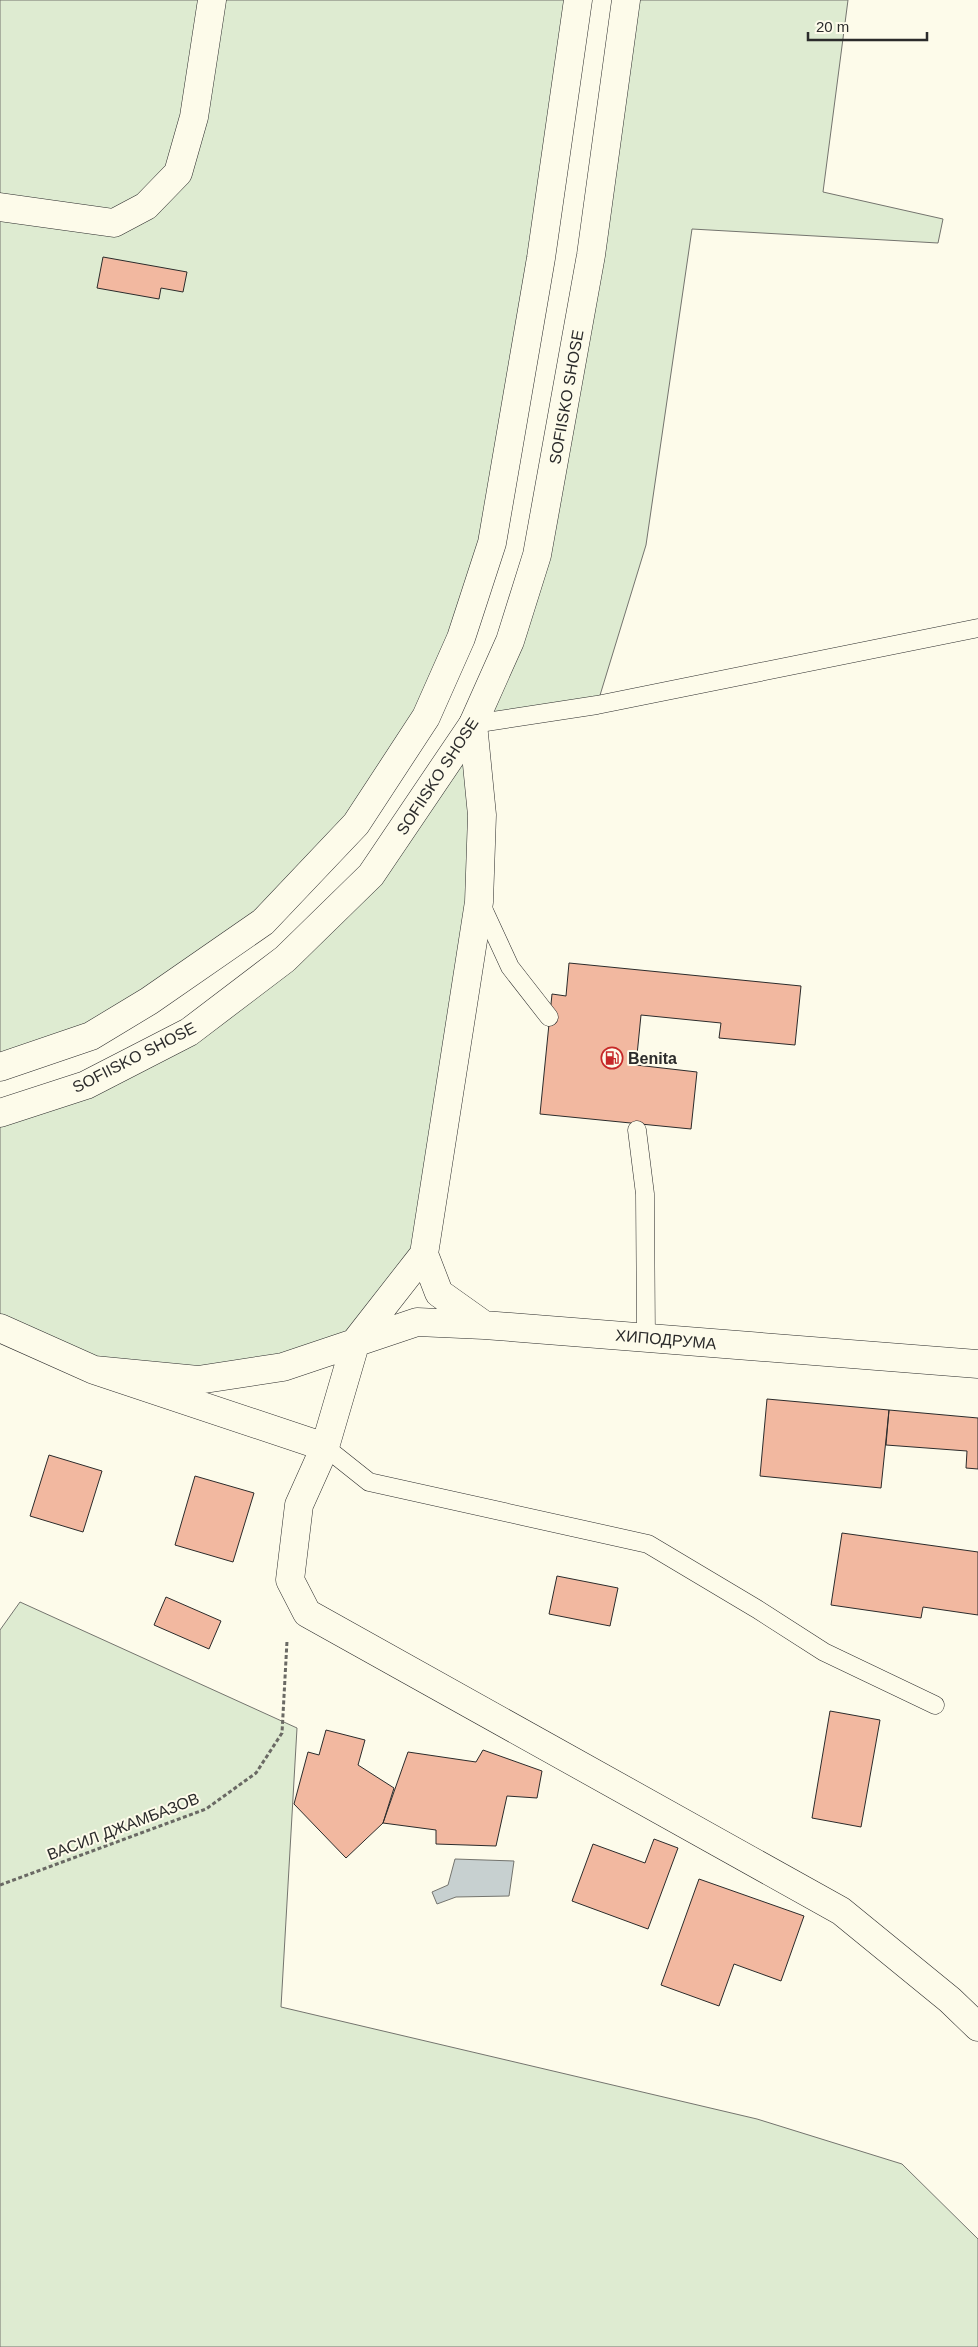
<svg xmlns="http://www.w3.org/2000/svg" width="978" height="2347" viewBox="0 0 978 2347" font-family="Helvetica,sans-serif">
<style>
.green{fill:#deebd1;stroke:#74746e}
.water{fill:#c7d0d0;stroke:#74746e}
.building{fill:#f2b8a0;stroke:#2b2b2b}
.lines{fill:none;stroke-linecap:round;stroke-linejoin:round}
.service-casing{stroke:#2b2b2b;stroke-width:19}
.minor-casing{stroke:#2b2b2b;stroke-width:29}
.secondary-casing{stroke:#2b2b2b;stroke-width:29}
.path{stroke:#6a6964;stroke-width:3;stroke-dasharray:4 2.5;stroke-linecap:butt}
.service{stroke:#fdfbea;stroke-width:18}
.minor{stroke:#fdfbea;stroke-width:28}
.secondary{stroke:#fdfbea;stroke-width:28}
.labels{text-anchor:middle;stroke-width:4;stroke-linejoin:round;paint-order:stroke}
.street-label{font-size:16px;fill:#2b2b2b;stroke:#fdfbea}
.poi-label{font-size:16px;font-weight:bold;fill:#2b2b2b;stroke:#fdfbea;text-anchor:start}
</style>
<rect width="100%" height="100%" fill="#fdfbea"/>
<path class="green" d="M 0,0 L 578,0 L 461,637 L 356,824 L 149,1001 L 0,1067 Z
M 626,0 L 848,0 L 823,192 L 943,219 L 938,243 L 692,229 L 646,545 L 597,705 L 473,725 L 482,815 L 424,1254 L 356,1341 L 283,1367 L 94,1370 L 0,1328 L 0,1113 L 189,1032 L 371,875 L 509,641 Z
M 20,1602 L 297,1728 L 281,2007 L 757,2119 L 902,2164 L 978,2239 L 978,2347 L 0,2347 L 0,1630 Z"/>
<path class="water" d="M 455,1859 L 514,1861 L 509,1896 L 456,1897 L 437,1904 L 432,1892 L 448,1885 Z"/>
<path class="building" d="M 103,257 L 187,272 L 183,292 L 161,288 L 159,299 L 97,288 Z
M 569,963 L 801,986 L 795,1045 L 719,1038 L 721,1023 L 641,1015 L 636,1065 L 697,1072 L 691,1129 L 540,1114 L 552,994 L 566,996 Z
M 767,1399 L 889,1410 L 881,1488 L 760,1476 Z
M 889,1410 L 978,1418 L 978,1469 L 966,1468 L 967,1451 L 886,1445 Z
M 49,1455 L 102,1471 L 83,1532 L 30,1516 Z
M 195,1476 L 254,1493 L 233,1562 L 175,1545 Z
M 842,1533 L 978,1552 L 978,1615 L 923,1607 L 921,1618 L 831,1605 Z
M 557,1576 L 618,1588 L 610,1626 L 549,1614 Z
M 166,1597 L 221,1621 L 209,1649 L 154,1625 Z
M 830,1711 L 880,1720 L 861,1827 L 812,1818 Z
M 326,1730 L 365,1740 L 358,1765 L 394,1788 L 383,1823 L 346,1858 L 294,1804 L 308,1752 L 319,1755 Z
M 483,1750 L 542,1771 L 537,1798 L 507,1796 L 496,1846 L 436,1844 L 436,1830 L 383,1823 L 408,1752 L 476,1762 Z
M 654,1839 L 678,1848 L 648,1929 L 572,1901 L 593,1844 L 645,1863 Z
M 699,1879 L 804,1916 L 781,1981 L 734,1964 L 719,2006 L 661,1985 Z"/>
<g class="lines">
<g class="service-casing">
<path id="service" d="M 473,724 L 597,705 L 978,628
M 480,902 L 510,967 L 549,1017
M 637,1130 L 645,1194 L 646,1337
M 325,1447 L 369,1482 L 648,1544 L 757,1609 L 824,1652 L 935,1705"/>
</g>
<g class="minor-casing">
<path id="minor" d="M 0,207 L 114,223 L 146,206 L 178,173 L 194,117 L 212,0
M 424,1254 L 439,1293 L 484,1325
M 0,1328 L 94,1370 L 198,1380 L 283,1367 L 417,1322 L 484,1325 L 978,1364
M 94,1370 L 325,1447 L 356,1341 L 424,1254 L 479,902 L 482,815 L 473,724
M 325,1447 L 299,1505 L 290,1580 L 307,1613 L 841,1911 L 950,2000 L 978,2027"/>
</g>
<g class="secondary-casing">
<path id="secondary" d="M 0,1067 L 91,1036 L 149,1001 L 263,922 L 356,824 L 426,717 L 461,638 L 492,543 L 541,258 L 578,0
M 0,1113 L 86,1085 L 189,1032 L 285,959 L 371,875 L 473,724 L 510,641 L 537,555 L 591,255 L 626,0"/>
</g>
<path class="path" d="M 0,1885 L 206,1809 L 256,1773 L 282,1733 L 287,1641"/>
<use href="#service" class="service"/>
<use href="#minor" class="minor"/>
<use href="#secondary" class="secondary"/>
</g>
<defs>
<g id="fuel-ring" transform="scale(1.125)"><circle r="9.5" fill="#fdfbea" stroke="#c62828" stroke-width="1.5"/><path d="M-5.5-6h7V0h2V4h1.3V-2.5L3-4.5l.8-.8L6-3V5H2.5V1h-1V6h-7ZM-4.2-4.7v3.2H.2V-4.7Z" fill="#c62828"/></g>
</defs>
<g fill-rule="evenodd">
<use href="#fuel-ring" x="612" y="1058"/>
</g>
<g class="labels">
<g class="street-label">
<text transform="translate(566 397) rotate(-80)" y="6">SOFIISKO SHOSE</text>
<text transform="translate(437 776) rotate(-57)" y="6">SOFIISKO SHOSE</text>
<text transform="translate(134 1057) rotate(-27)" y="6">SOFIISKO SHOSE</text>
<text transform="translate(666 1339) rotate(5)" y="6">ХИПОДРУМА</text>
<text transform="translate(123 1826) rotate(-21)" y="6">ВАСИЛ ДЖАМБАЗОВ</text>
</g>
<g class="poi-label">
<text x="628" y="1064">Benita</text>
</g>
</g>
<path d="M808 32v8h119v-8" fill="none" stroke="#2b2b2b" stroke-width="2.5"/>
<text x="816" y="32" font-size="15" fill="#2b2b2b" stroke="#fdfbea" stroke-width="4" paint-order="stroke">20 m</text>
</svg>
